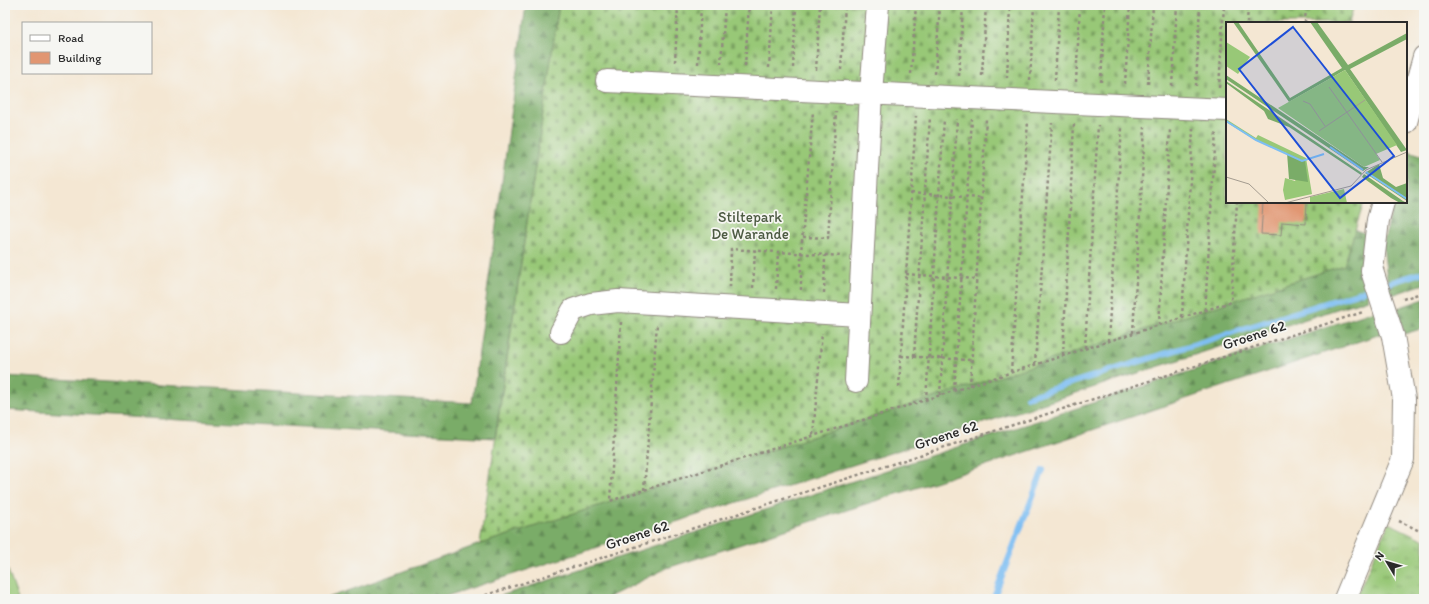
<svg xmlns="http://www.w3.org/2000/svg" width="1429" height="604" viewBox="0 0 1429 604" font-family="Itim,sans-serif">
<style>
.grass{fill:url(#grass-tufts);stroke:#627a51}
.forest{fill:url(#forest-firs);stroke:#526c4a}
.cemetery{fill:url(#cemetery-stones);stroke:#627a51}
.pitch{fill:#98c877;stroke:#627a51}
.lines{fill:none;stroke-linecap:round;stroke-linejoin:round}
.stream{stroke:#7dbef3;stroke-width:6}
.building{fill:#e19672}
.minor-casing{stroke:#90897f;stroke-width:24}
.path{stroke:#90897f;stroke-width:2.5;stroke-dasharray:3 3;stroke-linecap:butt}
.minor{stroke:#fff;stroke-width:22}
.minor-bridge-casing{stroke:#90897f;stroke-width:24;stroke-linecap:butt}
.minor-bridge{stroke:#fff;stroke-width:22}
.labels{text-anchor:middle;stroke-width:3.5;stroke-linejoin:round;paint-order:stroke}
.park-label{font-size:15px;fill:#4c5a42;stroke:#f6f6f2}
.street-label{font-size:15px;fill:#2b2b2b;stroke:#f6f6f2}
.inset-river{fill:none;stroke:#7dbef3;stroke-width:2}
.inset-road{fill:none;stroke:#a49c90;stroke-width:1}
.view{fill:#1d4ed8;fill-opacity:0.15;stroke:#1d4ed8;stroke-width:2}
.inset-edge{fill:none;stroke:#2b2b2b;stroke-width:2}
</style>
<defs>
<pattern id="grass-tufts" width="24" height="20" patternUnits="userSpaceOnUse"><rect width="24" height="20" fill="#98c877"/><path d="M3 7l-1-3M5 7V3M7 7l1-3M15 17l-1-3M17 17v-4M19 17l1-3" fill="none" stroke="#7ca362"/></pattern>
<pattern id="forest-firs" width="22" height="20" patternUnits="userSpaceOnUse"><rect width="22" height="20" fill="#7aac68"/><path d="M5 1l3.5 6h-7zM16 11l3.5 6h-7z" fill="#648c56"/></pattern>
<pattern id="cemetery-stones" width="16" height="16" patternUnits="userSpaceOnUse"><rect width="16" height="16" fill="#98c877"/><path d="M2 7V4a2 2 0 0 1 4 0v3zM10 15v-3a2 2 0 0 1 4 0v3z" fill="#7ca362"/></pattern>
</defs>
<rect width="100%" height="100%" fill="#f6f6f2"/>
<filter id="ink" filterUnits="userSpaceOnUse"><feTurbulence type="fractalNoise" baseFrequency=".025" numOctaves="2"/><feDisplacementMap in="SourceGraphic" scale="8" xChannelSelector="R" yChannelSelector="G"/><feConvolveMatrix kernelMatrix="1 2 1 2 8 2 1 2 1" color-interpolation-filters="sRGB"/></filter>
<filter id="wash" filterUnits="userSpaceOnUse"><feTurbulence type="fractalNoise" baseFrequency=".012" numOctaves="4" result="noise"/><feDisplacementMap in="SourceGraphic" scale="16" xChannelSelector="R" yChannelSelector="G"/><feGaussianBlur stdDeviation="0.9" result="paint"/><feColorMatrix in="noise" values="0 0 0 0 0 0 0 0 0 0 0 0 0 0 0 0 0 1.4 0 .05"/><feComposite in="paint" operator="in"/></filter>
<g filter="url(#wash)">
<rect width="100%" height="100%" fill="#f4e7d3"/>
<path class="grass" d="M 1389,523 L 1424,540 L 1424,599 L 1355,599 Z"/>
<path class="forest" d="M 526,5 L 559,5 L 495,438 L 5,410 L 5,376 L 472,403 Z
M 1406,150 L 1424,156 L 1424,284 L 1389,296 L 1383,245 L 1394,202 L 1406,202 Z
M 1355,230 L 1367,234 L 1368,299 L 437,599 L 325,599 L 480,544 L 1344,265 Z
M 1424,299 L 1424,328 L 1404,334 L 1398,308 Z
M 1375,311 L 1381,334 L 981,467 L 667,568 L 605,599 L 491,599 Z"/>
<path class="cemetery" d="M 559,5 L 1354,5 L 1349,23 L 1227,23 L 1227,202 L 1364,202 L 1344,265 L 480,544 Z"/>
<path class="pitch" d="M 5,562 L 18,599 L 5,599 Z"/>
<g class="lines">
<path class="stream" d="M 1027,397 L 1424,272
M 993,599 L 1043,470"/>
</g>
<g id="blocks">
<path class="building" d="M 1263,202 L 1307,202 L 1306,224 L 1282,222 L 1281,235 L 1261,234 Z"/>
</g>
</g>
<g filter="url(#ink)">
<use href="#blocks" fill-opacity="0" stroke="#90897f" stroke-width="1"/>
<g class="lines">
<g class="minor-casing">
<path id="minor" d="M 607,81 L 1227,110
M 1406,122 L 1424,57
M 1372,271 L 1378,220 L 1383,202
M 561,332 L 573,310 L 591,304 L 618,301 L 859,315
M 856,381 L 871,93 L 878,5
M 1345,599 L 1403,459 L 1404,399 L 1393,336"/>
</g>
<path class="path" d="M 1247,23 L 1248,5
M 1305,23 L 1306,5
M 675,62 L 678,5
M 698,64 L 701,5
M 721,64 L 725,5
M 745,66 L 749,5
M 769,68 L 773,5
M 793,68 L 796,5
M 816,70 L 820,5
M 841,70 L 845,5
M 911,74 L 916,5
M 935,74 L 940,5
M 959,76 L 963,5
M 982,76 L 986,5
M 1007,78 L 1010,5
M 1030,80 L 1034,5
M 1055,80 L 1059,5
M 1076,82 L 1080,5
M 1101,82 L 1105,5
M 1125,84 L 1130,5
M 1148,84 L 1153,5
M 1172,86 L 1177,5
M 1196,86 L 1200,5
M 1219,88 L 1224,5
M 911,193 L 981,198
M 803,237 L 828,238 L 836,112
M 906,274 L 975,279
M 730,287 L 731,249 L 842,256
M 753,288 L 755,250
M 776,289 L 778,252
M 801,290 L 801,253 L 813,111
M 824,293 L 825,255
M 1403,299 L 1424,292
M 1205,310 L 1216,131
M 1182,317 L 1193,129
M 621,322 L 610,501 L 1231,302 L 1237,202
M 1159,325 L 1170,129
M 1133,333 L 1145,127
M 1108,341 L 1122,127
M 1085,348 L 1098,125
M 1063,355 L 1074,123
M 901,356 L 970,360
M 914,356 L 930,117
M 1035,364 L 1052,123
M 1011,372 L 1028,121
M 970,386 L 986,119
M 899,387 L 916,116
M 954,390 L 972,119
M 940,395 L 957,119
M 926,400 L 944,119
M 813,435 L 822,333
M 644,490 L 657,324
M 1399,521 L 1424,533
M 474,599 L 1363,312"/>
<use href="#minor" class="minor"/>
<g class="minor-bridge-casing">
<path id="minor-bridge" d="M 1372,271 L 1393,336"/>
</g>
<use href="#minor-bridge" class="minor-bridge"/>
</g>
</g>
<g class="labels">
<g class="park-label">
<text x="750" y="222">Stiltepark<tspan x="750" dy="17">De Warande</tspan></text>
</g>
<g class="street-label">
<text transform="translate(1254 335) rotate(-18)" y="5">Groene 62</text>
<text transform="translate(946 435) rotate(-18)" y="5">Groene 62</text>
<text transform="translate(637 535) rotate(-18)" y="5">Groene 62</text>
</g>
</g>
<g transform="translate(1226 22)">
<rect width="181" height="181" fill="#f4e7d3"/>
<path d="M 0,97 L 30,116 L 32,113 L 80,136 L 86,172 L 59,178 L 57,168 L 59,156 L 69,159 L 79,139 L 29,118 L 0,100 ZM 118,167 L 121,181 L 84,181 L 84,175 Z" fill="#98c877"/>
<path d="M 7,0 L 12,0 L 64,76 L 116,46 L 84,0 L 91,0 L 122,43 L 181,11 L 181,17 L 124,47 L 181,128 L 175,130 L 119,48 L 63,80 ZM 0,53 L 138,145 L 143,145 L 137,149 L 0,57 ZM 0,59 L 136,151 L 135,153 L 63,105 L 42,97 L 38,89 L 0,61 ZM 61,131 L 79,139 L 82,160 L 63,157 ZM 153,142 L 157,156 L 170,165 L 181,161 L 181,179 L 139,151 ZM 138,152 L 177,179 L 181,181 L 174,181 L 165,176 L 136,155 Z" fill="#7aac68"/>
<path d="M 119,48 L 171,123 L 150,132 L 154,138 L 138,145 L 52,86 Z" fill="#98c877"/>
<path d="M 0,20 L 24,35 L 12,52 L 0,44 Z" fill="#98c877"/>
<path class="inset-river" d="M 0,99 L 30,118 L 76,139 L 98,132M 104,125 L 137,148M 140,150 L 181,177"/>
<path class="inset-road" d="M 103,65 L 156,140M 77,79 L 84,82 L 99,104M 93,109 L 139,78M 0,155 L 23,162 L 43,181M 59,181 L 125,164 L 140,148 L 181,130"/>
<path class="view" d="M 67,5 L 168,134 L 114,176 L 13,47 Z"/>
<rect width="181" height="181" class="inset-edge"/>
</g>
<rect width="1429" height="604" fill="none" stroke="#f6f6f2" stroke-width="20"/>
<rect x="22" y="22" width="130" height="52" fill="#f6f6f2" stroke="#a5a5a2"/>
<rect x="30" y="35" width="20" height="6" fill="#ffffff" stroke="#a5a5a2"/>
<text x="58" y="42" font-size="12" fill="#2b2b2b">Road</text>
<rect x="30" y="52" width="20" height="12" fill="#e19672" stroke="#a5a5a2"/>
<text x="58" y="62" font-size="12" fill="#2b2b2b">Building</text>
<g transform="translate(1387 562) rotate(308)" stroke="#f6f6f2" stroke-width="3" paint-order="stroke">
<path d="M0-3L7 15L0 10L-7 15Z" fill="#2b2b2b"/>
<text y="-6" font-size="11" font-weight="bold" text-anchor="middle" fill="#2b2b2b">N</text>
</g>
</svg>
